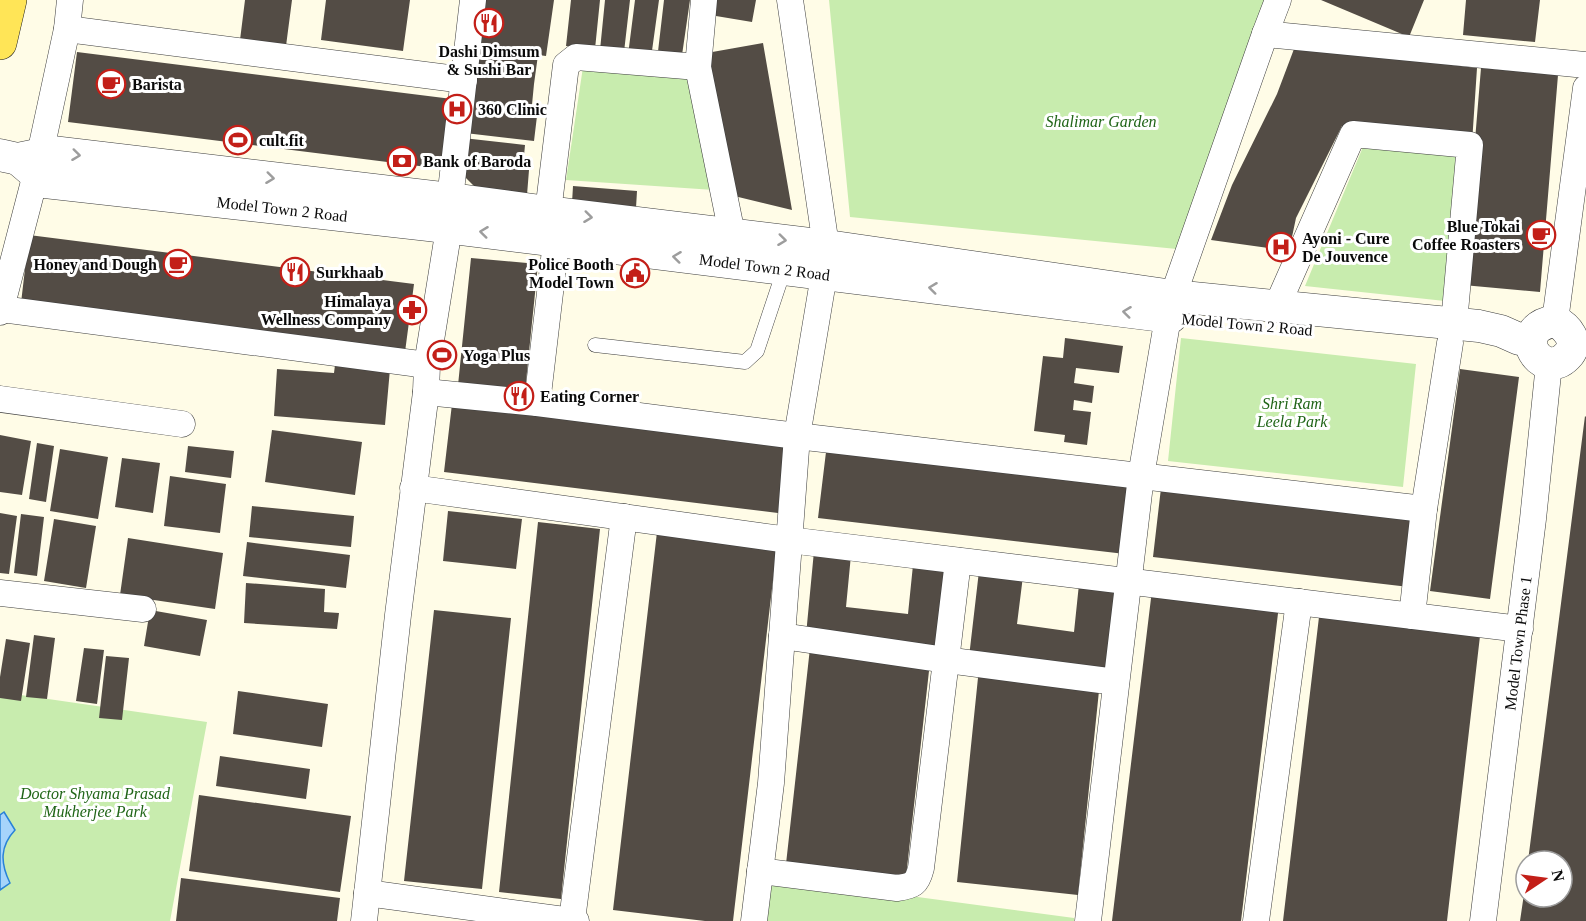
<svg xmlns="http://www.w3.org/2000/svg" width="1586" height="921" viewBox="0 0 1586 921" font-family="'Times New Roman',serif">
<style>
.green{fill:#c8ecae}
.water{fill:#a6d4fb;stroke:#2882d8;stroke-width:1.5}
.building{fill:#534c45}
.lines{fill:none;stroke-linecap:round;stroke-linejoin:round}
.service-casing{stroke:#3d3d3d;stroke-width:15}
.minor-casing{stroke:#3d3d3d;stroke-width:27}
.tertiary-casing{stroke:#3d3d3d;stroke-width:33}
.primary-casing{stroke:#1b1b1b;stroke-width:34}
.service{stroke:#fff;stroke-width:14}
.minor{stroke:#fff;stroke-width:26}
.tertiary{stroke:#fff;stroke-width:32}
.primary{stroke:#ffe557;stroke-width:33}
.oneway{stroke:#9d9d9d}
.labels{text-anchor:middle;stroke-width:6;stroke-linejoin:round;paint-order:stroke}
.poi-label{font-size:16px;font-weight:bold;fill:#0a0a0a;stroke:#fff;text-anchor:start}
.park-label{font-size:16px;font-style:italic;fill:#206517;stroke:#fff}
.street-label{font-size:16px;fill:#0a0a0a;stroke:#fff}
</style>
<rect width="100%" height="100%" fill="#fffce7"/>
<path class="green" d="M 829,0 L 1266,0 L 1187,250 L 850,217 Z
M 583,67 L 694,76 L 714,190 L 566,180 Z
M 1365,142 L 1463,146 L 1445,301 L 1305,286 Z
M 1181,338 L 1416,364 L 1403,487 L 1168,461 Z
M 0,692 L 207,722 L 170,921 L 0,921 Z
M 769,877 L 1074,918 L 1074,921 L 763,921 Z"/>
<path class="water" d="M 4,812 L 15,830 C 0,846 0,863 10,883 L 0,890 L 0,815 Z"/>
<path class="building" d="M 245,0 L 292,0 L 286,46 L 240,40 Z
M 326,0 L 410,0 L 403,51 L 321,40 Z
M 482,0 L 554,0 L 546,56 L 538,55 L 534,84 L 531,115 L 537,116 L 534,141 L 465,133 Z
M 571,0 L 600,0 L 595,49 L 566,46 Z
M 605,0 L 630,0 L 624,52 L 600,50 Z
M 635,0 L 659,0 L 651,58 L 628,55 Z
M 664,0 L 690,0 L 681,62 L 657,60 Z
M 707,0 L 756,0 L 752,22 L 704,14 Z
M 1321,0 L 1424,0 L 1409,37 Z
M 1466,0 L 1540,0 L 1535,42 L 1463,35 Z
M 763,43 L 792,210 L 726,194 L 701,54 Z
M 1294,49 L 1393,58 L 1477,68 L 1472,143 L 1342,126 L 1296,218 L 1289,251 L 1211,240 L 1232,185 L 1277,94 Z
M 77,52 L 452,99 L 443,169 L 68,122 Z
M 1481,68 L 1558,75 L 1540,292 L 1463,285 Z
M 463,138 L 525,145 L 523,167 L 491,165 L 529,170 L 527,195 L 478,190 L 465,177 Z
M 573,186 L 637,191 L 636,208 L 572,203 Z
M 29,235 L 414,284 L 405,352 L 21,303 Z
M 471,258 L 538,264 L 524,401 L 457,395 Z
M 1065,338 L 1123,346 L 1119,373 L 1076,368 L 1074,383 L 1094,386 L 1092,403 L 1074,400 L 1073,410 L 1091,412 L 1087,445 L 1064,442 L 1065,435 L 1034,431 L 1043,356 L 1063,358 Z
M 335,365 L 390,369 L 385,425 L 274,416 L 277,369 L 334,373 Z
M 1460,369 L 1519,377 L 1490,599 L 1430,591 Z
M 452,404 L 794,446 L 786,514 L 444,472 Z
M 1585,416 L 1586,417 L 1586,921 L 1520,921 L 1525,887 L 1526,887 L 1526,897 L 1562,897 L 1562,861 L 1528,861 Z
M 272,430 L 362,442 L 355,495 L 265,482 Z
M 0,435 L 31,441 L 22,495 L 0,492 Z
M 37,443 L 54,446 L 46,502 L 29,499 Z
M 188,446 L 234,451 L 231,478 L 185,472 Z
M 60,449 L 108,457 L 98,519 L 50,511 Z
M 826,452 L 1132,488 L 1125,554 L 818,518 Z
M 122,458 L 160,463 L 153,513 L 115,507 Z
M 170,476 L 226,484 L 220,533 L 164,526 Z
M 1161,488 L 1417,518 L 1409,587 L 1153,557 Z
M 252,506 L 354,516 L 351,547 L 249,537 Z
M 448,511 L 522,519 L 516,569 L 443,561 Z
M 0,513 L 17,516 L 9,574 L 0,573 Z
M 21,514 L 44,517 L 37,576 L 14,573 Z
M 54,519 L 96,526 L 86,588 L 44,581 Z
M 538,522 L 600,529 L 561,899 L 499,892 Z
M 657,532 L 777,546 L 733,921 L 705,921 L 613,910 Z
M 128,538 L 223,553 L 215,609 L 120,595 Z
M 247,542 L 350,555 L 346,588 L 243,576 Z
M 814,551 L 851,555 L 846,607 L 908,614 L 913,565 L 950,569 L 942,649 L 806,635 Z
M 979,571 L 1023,576 L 1017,624 L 1074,632 L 1079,584 L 1119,589 L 1109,674 L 969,657 Z
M 246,583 L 325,589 L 324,612 L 339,613 L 337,629 L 244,623 Z
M 1152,590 L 1279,605 L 1241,921 L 1112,921 Z
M 150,610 L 207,620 L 200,656 L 144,646 Z
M 434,610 L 511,618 L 482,889 L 404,881 Z
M 1319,617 L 1480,636 L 1447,921 L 1283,921 Z
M 34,635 L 55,638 L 47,699 L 26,697 Z
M 6,639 L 30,643 L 21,701 L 0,698 L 0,677 Z
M 84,648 L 104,650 L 97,704 L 76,701 Z
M 810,648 L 930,662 L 906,877 L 786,864 Z
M 106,656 L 129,658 L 122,720 L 99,718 Z
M 979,668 L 1100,681 L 1078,895 L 957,882 Z
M 238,691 L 328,704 L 322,747 L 233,734 Z
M 220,756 L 310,769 L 306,799 L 216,786 Z
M 199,795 L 351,816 L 340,892 L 189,871 Z
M 181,878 L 340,898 L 337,921 L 176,921 Z"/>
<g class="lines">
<g class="service-casing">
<path id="service" d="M 595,345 L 745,362 L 757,351 L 784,270"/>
</g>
<g class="minor-casing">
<g id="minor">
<path d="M 704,0 L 698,67 L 732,234"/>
<path d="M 67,29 L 464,80"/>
<path d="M 1265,34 L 1586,65"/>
<path d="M 40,154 L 67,29 L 70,0"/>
<path d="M 450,199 L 473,0"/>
<path d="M 548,212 L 566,65 L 576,57 L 698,67"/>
<path d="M 1277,306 L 1353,134 L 1470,145 L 1454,323"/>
<path d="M 1,309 L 427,365"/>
<path d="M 0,312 L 36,174"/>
<path d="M 1555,321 L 1586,88"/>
<path d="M 426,392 L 537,403 L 797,436 L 1424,509"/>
<path d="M 0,399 L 182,424"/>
<path d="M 537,403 L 556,242"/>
<path d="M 413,488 L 789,540 L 1520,629"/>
<path d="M 0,593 L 143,609"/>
<path d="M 1412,616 L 1424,509 L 1450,343"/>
<path d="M 782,636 L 946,660 L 1116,682"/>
<path d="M 760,871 L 897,888 C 913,886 917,884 921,868 L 958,561"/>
<path d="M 367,893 L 572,921"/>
<path d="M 364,921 L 398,615 L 426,392 L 427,365 L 449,228"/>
<path d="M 576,921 L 572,920 L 624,517"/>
<path d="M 754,921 L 771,783 L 797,436 L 824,275 L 826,246 L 790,0"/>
<path d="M 1088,921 L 1141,476 L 1168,317 L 1173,296 L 1265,34 L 1278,0"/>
<path d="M 1256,921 L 1299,602"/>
<path id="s1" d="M 1483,921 L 1533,519 L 1549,364"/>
</g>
</g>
<g class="tertiary-casing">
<g id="tertiary">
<path d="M 0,155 L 18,159 L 52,152 L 450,199 L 548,212 L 826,246 L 1173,296 L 1479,326 L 1501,331 L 1519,339"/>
<path id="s2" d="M 18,159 L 45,182 L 429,225 L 1171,317"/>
<path d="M 1555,321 C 1567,327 1579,341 1569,354 C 1543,385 1506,329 1555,321 Z"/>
</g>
</g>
<g class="primary-casing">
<path id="primary" d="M 0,43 L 10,0"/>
</g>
<use href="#service" class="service"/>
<use href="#minor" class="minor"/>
<use href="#tertiary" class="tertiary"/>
<use href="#primary" class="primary"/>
</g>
<defs><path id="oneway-chevron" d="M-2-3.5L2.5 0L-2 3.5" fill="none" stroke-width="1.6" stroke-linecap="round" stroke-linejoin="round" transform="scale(1.5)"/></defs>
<g class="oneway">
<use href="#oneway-chevron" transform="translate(76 155) rotate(7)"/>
<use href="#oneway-chevron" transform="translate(270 178) rotate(7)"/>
<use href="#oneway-chevron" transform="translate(588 217) rotate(7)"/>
<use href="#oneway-chevron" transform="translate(484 232) rotate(-173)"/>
<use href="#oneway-chevron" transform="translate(782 240) rotate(7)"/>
<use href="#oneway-chevron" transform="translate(677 257) rotate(-173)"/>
<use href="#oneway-chevron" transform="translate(933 288) rotate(-173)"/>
<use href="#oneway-chevron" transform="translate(1127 312) rotate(-173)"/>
</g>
<defs>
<g id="restaurant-ring" transform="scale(1.5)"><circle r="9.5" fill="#fff" stroke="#c31f18" stroke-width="1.5"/><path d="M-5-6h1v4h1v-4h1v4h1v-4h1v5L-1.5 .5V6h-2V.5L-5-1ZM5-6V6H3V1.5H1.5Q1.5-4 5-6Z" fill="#c31f18"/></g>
<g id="cafe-ring" transform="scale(1.5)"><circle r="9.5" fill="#fff" stroke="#c31f18" stroke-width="1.5"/><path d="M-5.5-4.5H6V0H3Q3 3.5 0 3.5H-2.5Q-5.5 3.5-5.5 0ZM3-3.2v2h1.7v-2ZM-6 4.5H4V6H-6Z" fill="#c31f18"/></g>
<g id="hospital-ring" transform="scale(1.5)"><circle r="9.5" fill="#fff" stroke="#c31f18" stroke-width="1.5"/><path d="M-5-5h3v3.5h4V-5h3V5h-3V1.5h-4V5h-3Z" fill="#c31f18"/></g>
<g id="stadium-ring" transform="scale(1.5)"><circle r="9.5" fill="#fff" stroke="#c31f18" stroke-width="1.5"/><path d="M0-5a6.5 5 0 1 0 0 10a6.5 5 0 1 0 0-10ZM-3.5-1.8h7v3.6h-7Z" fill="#c31f18"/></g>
<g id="bank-ring" transform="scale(1.5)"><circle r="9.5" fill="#fff" stroke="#c31f18" stroke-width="1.5"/><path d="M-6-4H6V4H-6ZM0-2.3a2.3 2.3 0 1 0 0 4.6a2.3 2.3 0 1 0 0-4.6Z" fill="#c31f18"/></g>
<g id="civic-ring" transform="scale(1.5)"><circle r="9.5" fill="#fff" stroke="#c31f18" stroke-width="1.5"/><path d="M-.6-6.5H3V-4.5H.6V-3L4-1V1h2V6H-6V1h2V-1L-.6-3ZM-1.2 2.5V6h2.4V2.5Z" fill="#c31f18"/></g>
<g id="pharmacy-ring" transform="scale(1.5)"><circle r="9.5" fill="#fff" stroke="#c31f18" stroke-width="1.5"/><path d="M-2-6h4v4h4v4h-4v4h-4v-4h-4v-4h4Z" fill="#c31f18"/></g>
</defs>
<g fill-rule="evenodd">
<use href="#restaurant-ring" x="489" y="23"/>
<use href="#cafe-ring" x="111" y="84"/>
<use href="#hospital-ring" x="457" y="109"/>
<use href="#stadium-ring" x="238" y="140"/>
<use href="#bank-ring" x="402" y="161"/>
<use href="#cafe-ring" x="1541" y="235"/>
<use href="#hospital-ring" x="1281" y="247"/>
<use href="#cafe-ring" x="178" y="264"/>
<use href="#restaurant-ring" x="295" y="272"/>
<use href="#civic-ring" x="635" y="273"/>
<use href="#pharmacy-ring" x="412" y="310"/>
<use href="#stadium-ring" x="442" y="355"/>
<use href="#restaurant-ring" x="519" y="396"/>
</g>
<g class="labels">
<g class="poi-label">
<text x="489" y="57" text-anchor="middle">Dashi Dimsum<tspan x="489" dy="18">&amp; Sushi Bar</tspan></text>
<text x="132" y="90">Barista</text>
<text x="478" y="115">360 Clinic</text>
<text x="259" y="146">cult.fit</text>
<text x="423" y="167">Bank of Baroda</text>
<text x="1520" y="232" text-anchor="end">Blue Tokai<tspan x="1520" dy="18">Coffee Roasters</tspan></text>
<text x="1302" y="244">Ayoni - Cure<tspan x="1302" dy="18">De Jouvence</tspan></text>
<text x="157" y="270" text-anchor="end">Honey and Dough</text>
<text x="614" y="270" text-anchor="end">Police Booth<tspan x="614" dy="18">Model Town</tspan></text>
<text x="316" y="278">Surkhaab</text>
<text x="391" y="307" text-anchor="end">Himalaya<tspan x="391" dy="18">Wellness Company</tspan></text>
<text x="463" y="361">Yoga Plus</text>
<text x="540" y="402">Eating Corner</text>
</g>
<g class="park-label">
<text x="1101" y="127">Shalimar Garden</text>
<text x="1292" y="409">Shri Ram<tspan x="1292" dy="18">Leela Park</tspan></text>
<text x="95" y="799">Doctor Shyama Prasad<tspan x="95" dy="18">Mukherjee Park</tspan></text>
</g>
<g class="street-label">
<text dy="6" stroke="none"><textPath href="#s2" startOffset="274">Model Town 2 Road</textPath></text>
<text dy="6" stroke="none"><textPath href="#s2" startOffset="760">Model Town 2 Road</textPath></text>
<text transform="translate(1247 324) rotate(5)" y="6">Model Town 2 Road</text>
<text dy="6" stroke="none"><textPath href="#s1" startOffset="280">Model Town Phase 1</textPath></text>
</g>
</g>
<g transform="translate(1544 879) rotate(77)"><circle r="28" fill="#ffffff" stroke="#9d9d9d" stroke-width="1.5"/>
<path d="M0-4.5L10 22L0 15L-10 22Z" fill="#c31f18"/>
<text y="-9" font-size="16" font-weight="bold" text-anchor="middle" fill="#0a0a0a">N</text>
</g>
</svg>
